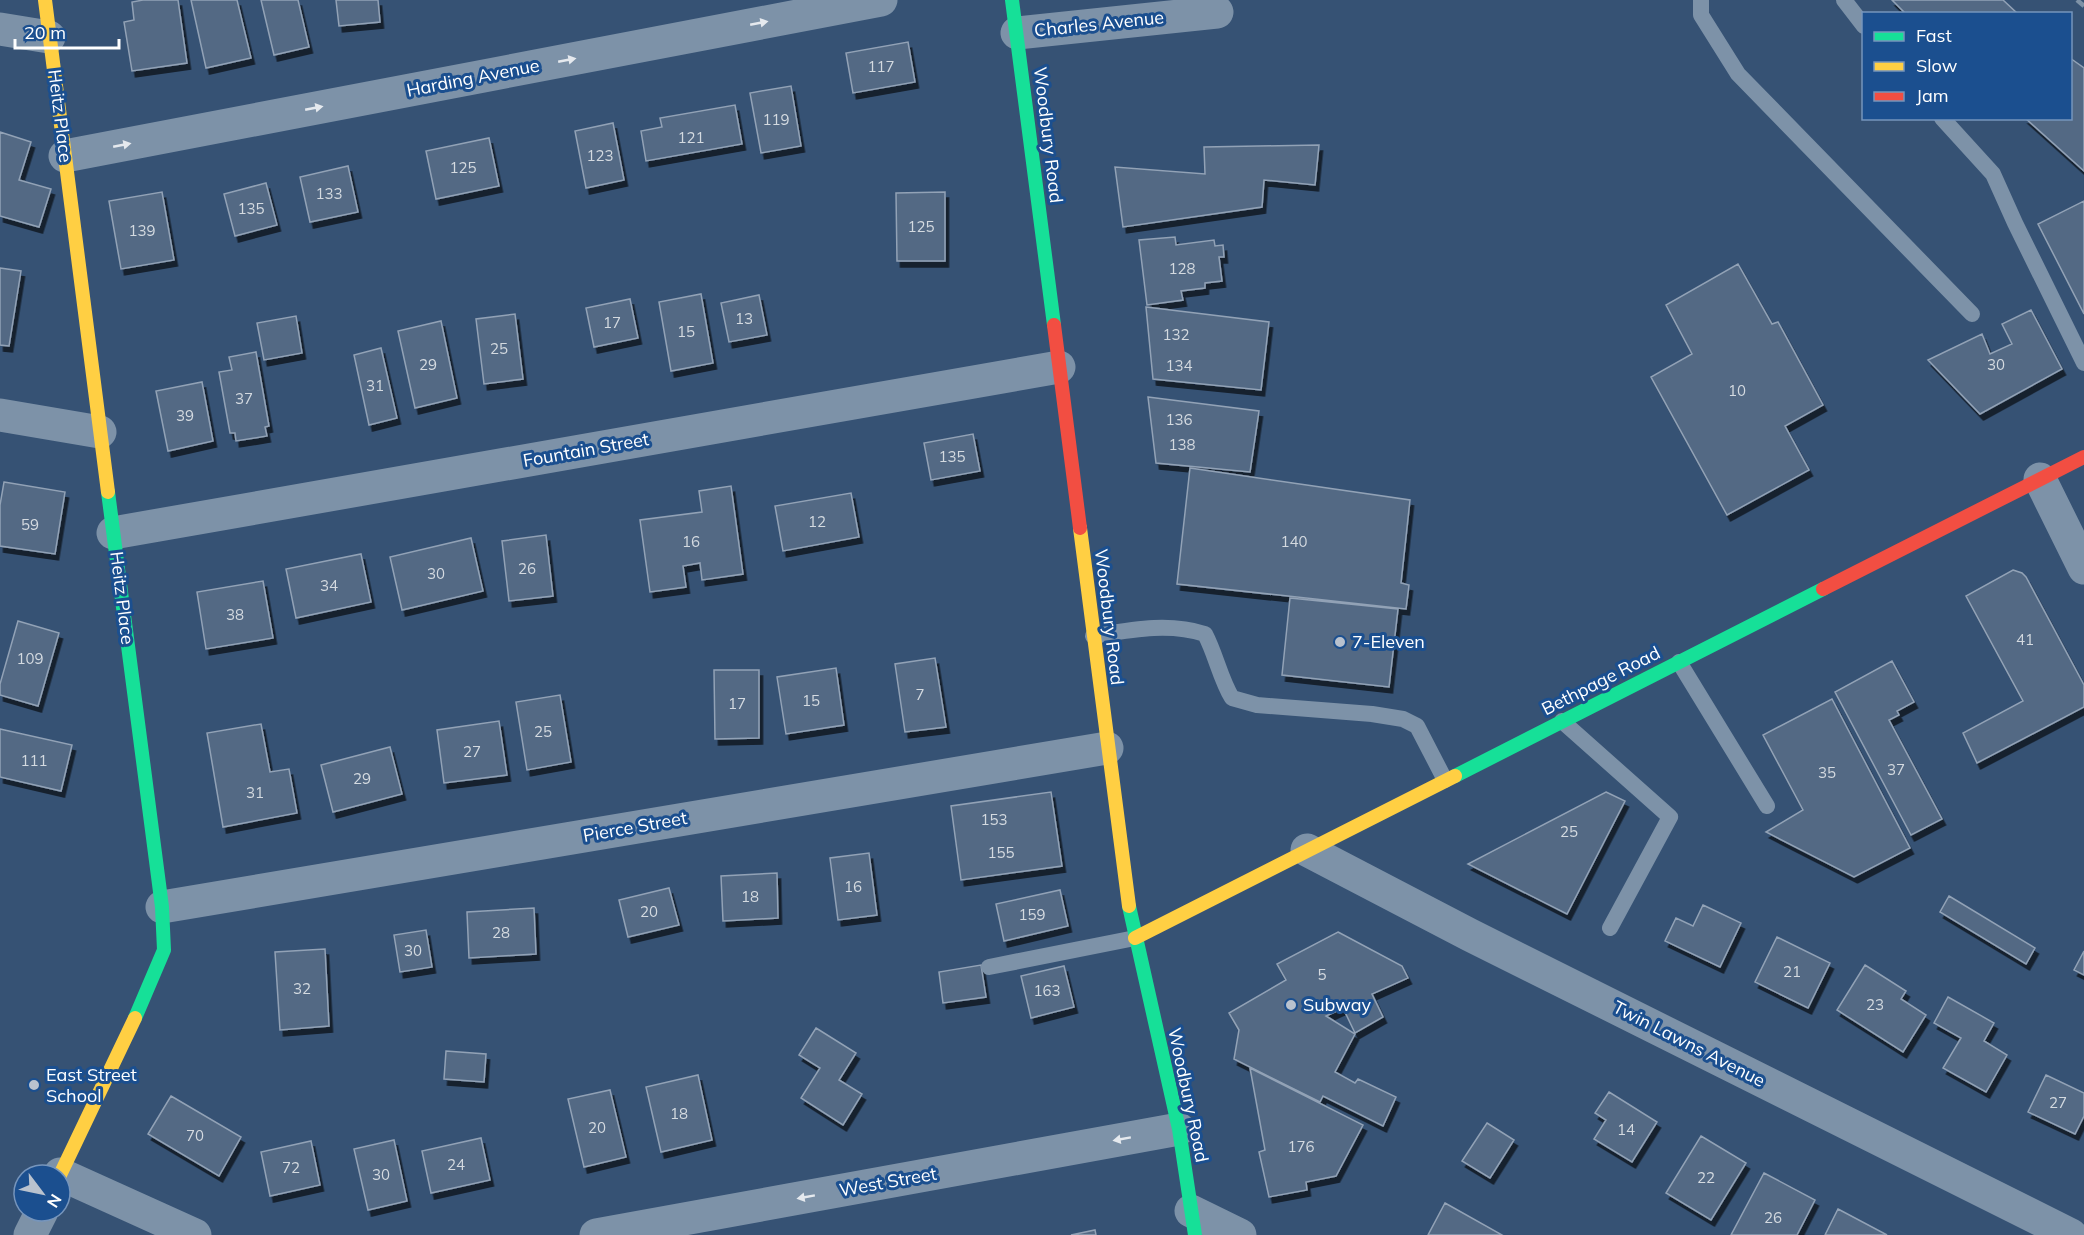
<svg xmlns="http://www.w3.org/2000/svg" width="2084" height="1235" viewBox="0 0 2084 1235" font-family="Mulish,sans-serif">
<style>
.building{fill:#526984;stroke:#92a2b6;stroke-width:1.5;filter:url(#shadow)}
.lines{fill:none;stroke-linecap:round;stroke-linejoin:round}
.lane{stroke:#7d92a8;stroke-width:16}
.street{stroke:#7d92a8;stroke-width:33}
.fast{stroke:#16e098;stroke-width:14}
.slow{stroke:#ffcf43;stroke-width:14}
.jam{stroke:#f24e42;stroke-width:14}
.rail{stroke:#7e92a7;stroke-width:4.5;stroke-dasharray:10 4.5;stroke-linecap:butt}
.oneway{fill:#e5e9ee}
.poi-dot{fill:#b9c2ce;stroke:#1b4f8f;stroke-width:2}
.labels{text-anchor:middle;stroke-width:6;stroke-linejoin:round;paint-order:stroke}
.number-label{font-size:15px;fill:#d4dae0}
.street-label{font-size:18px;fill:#fff;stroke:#1b4f8f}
.poi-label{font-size:18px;fill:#fff;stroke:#1b4f8f;text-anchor:start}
</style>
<defs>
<filter id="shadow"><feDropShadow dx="3.5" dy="6" stdDeviation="0" flood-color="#0009"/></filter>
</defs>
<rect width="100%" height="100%" fill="#365274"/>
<path class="building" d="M 143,0 L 178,0 L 187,63 L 132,71 L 124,22 L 134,20 L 132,2 Z
M 191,0 L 237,0 L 251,58 L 206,68 Z
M 261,0 L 298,0 L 309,47 L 274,55 Z
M 336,0 L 378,0 L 380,22 L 339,26 Z
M 1892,0 L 2003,0 L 2018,14 L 1906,14 Z
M 908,42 L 915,82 L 853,93 L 846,53 Z
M 2070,58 L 2084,68 L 2084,171 L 2025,118 L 2070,118 Z
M 791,86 L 801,146 L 761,153 L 750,93 Z
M 735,105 L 742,144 L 646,161 L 641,131 L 662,127 L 660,118 Z
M 613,123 L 624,180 L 586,188 L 575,131 Z
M 0,132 L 31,142 L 19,180 L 51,189 L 39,227 L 0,216 Z
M 489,138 L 499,186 L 436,199 L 426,151 Z
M 1319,145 L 1315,185 L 1264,180 L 1262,207 L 1123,227 L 1115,167 L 1205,174 L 1204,147 Z
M 348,166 L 358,212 L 310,222 L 300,177 Z
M 266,183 L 277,225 L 235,236 L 224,194 Z
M 162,192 L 174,260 L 121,269 L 109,201 Z
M 945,192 L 945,261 L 897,261 L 896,193 Z
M 2084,201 L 2084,314 L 2038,224 Z
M 1175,237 L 1176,245 L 1214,240 L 1215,246 L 1223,245 L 1224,257 L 1219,257 L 1222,281 L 1205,283 L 1205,288 L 1181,291 L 1183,300 L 1147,305 L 1139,240 Z
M 1738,264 L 1772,324 L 1778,322 L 1823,405 L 1785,426 L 1809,470 L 1727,515 L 1651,377 L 1692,354 L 1666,305 Z
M 0,268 L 21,271 L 9,346 L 0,345 Z
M 701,294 L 713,363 L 671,371 L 659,302 Z
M 759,295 L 767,335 L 729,342 L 721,303 Z
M 630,299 L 638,338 L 594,347 L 586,308 Z
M 1146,307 L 1269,322 L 1261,390 L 1153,379 Z
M 2031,310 L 2062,369 L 1980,414 L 1928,360 L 1982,334 L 1990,354 L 2012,344 L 2002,324 Z
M 515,314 L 523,379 L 484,384 L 476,319 Z
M 296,316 L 302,353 L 264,360 L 257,323 Z
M 441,321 L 457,398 L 415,408 L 398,331 Z
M 381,348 L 397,418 L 369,425 L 354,355 Z
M 256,352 L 269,426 L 265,427 L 267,436 L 236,441 L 235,433 L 230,433 L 219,372 L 232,370 L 229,357 Z
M 202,382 L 213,441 L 168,451 L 156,391 Z
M 1148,397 L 1259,411 L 1250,472 L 1156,463 Z
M 973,434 L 980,471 L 931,480 L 924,443 Z
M 1190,468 L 1410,500 L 1401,583 L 1409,585 L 1406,609 L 1177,584 Z
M 4,482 L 65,492 L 55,554 L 0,546 L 0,505 Z
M 731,486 L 743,574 L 702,580 L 700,563 L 683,566 L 686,587 L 650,592 L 640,520 L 702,512 L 699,491 Z
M 851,493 L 859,537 L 783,551 L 775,506 Z
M 546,535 L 553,596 L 509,601 L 502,541 Z
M 471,538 L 483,591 L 402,610 L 390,557 Z
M 361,554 L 371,602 L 296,618 L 286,569 Z
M 2013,570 L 2022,573 L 2026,577 L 2084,685 L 2084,707 L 1977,763 L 1963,733 L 2023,701 L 1966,596 Z
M 263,581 L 273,638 L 206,649 L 197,592 Z
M 1290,598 L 1398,609 L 1389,687 L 1282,675 Z
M 18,621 L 59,633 L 38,706 L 0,695 L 0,684 Z
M 935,658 L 946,727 L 905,732 L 895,664 Z
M 1892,661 L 1914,702 L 1897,711 L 1899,715 L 1889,720 L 1942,819 L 1911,835 L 1835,692 Z
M 836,668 L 844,725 L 786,734 L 777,677 Z
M 714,670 L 759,670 L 759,738 L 715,739 Z
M 560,695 L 571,762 L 527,770 L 516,702 Z
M 1832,699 L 1910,848 L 1854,877 L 1766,832 L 1803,810 L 1763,735 Z
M 499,721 L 507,775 L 444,783 L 437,730 Z
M 261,724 L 270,772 L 289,769 L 297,813 L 223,827 L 207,733 Z
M 0,729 L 72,745 L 61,791 L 0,777 Z
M 390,747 L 402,794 L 333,812 L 321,765 Z
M 1051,792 L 1062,866 L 961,880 L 951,806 Z
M 1606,792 L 1625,801 L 1567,914 L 1468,864 Z
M 869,853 L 877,915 L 838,920 L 830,858 Z
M 777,873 L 778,918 L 723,921 L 721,876 Z
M 669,888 L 679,925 L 628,937 L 619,900 Z
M 1060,890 L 1068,926 L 1004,941 L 996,904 Z
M 1949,896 L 2035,948 L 2026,964 L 1940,912 Z
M 1703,905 L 1741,923 L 1720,967 L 1665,941 L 1676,918 L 1693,926 Z
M 534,908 L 536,954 L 469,958 L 467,912 Z
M 426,930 L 432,967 L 400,972 L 394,935 Z
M 1338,932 L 1402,966 L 1408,978 L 1372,994 L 1383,1017 L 1355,1033 L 1343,1008 L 1326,1016 L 1355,1034 L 1335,1072 L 1355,1083 L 1358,1079 L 1396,1097 L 1383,1126 L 1323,1096 L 1320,1102 L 1234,1059 L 1239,1030 L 1229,1013 L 1286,980 L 1277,964 Z
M 1777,937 L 1830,963 L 1808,1008 L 1755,982 Z
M 325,949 L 329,1026 L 280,1030 L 275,952 Z
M 2084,951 L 2084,975 L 2074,970 Z
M 981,965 L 986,997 L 943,1003 L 939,972 Z
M 1865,965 L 1906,991 L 1901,999 L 1926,1015 L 1903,1052 L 1837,1010 Z
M 1064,966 L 1074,1007 L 1031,1018 L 1021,976 Z
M 1948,997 L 1994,1023 L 1984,1041 L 2007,1055 L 1986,1092 L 1943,1068 L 1961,1038 L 1934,1023 Z
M 816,1028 L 856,1053 L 839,1080 L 862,1094 L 843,1125 L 801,1098 L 820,1068 L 799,1055 Z
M 446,1051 L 486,1054 L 484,1082 L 444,1079 Z
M 1250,1068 L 1363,1125 L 1336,1176 L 1306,1182 L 1307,1190 L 1269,1197 L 1259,1152 L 1265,1150 Z
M 698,1075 L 712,1140 L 661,1152 L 646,1087 Z
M 2046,1075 L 2084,1093 L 2084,1116 L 2075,1134 L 2028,1112 Z
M 610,1090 L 626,1157 L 584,1167 L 568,1099 Z
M 1609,1092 L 1657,1122 L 1632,1162 L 1594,1139 L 1606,1120 L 1595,1113 Z
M 171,1096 L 241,1137 L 219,1176 L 148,1134 Z
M 1487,1123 L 1514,1140 L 1490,1178 L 1462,1161 Z
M 1701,1136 L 1746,1163 L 1711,1220 L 1666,1193 Z
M 481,1138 L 490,1180 L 431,1193 L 422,1151 Z
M 394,1140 L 407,1201 L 368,1210 L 354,1149 Z
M 311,1141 L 320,1185 L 270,1196 L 261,1152 Z
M 1764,1173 L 1815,1200 L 1797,1235 L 1731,1235 Z
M 1445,1203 L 1502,1235 L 1428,1235 Z
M 1838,1209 L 1887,1235 L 1825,1235 Z
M 1095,1230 L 1096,1235 L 1071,1235 Z"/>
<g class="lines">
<path class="lane" d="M 1701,0 L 1701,15 L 1738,74 L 1972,314
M 1844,0 L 1864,26
M 1942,118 L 1993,174 L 2015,223 L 2084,363
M 1093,636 C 1130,630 1168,622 1205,634 C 1216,655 1220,678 1232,698 L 1257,705 L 1372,714 L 1403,719 L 1417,726 L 1445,780
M 1679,662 L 1767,806
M 1562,721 L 1670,817 L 1610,928
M 989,967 L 1135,938"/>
<path class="street" d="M 0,29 L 49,37
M 1017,33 L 1217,12
M 65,156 L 881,0
M 0,415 L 100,432
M 2040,479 L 2084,568
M 113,533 L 1059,367
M 1307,850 L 1470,935 L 2071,1235
M 162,907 L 1107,748
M 60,1174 L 195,1235
M 1191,1211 L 1240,1235
M 30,1235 L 42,1211
M 596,1235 L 1179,1129"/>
<path class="fast" d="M 1012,0 L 1054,325
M 108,492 L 162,907 L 164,950 L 135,1018
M 1455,776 L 1823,589
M 1129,906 L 1179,1129 L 1195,1235"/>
<path class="slow" d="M 45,0 L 108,492
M 1080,528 L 1129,906
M 1135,938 L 1455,776
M 60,1175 L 135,1018"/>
<path class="jam" d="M 1054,325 L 1080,528
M 1823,589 L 2084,457"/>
<path class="rail" d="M 2077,0 L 2084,6"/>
</g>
<defs><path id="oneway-solid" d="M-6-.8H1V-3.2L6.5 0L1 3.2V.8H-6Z" transform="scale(1.5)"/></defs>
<g class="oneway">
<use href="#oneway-solid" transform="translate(759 23) rotate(-11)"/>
<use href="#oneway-solid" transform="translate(567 60) rotate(-11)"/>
<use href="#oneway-solid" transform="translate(314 108) rotate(-11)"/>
<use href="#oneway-solid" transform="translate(122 145) rotate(-11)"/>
<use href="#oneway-solid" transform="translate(1122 1139) rotate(170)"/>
<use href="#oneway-solid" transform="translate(806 1197) rotate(170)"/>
</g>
<g class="poi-dot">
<circle cx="1340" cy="642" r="6"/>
<circle cx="1291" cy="1005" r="6"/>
<circle cx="34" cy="1085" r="6"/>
</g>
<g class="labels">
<g class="number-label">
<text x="881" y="72">117</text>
<text x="776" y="125">119</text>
<text x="691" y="143">121</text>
<text x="600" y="161">123</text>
<text x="463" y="173">125</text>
<text x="329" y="199">133</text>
<text x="251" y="214">135</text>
<text x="921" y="232">125</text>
<text x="142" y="236">139</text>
<text x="1182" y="274">128</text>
<text x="744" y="324">13</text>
<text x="612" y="328">17</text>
<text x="686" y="337">15</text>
<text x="1176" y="340">132</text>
<text x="499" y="354">25</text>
<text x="428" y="370">29</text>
<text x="1996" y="370">30</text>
<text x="1179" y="371">134</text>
<text x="375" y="391">31</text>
<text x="1737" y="396">10</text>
<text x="244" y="404">37</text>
<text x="185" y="421">39</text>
<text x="1179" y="425">136</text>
<text x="1182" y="450">138</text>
<text x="952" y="462">135</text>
<text x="817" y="527">12</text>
<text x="30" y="530">59</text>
<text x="691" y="547">16</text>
<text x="1294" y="547">140</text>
<text x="527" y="574">26</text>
<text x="436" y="579">30</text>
<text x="329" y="591">34</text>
<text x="235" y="620">38</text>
<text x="2025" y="645">41</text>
<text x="30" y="664">109</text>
<text x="920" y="700">7</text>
<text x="811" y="706">15</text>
<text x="737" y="709">17</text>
<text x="543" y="737">25</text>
<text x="472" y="757">27</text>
<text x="34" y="766">111</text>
<text x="1896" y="775">37</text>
<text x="1827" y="778">35</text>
<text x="362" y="784">29</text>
<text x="255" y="798">31</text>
<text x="994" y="825">153</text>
<text x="1569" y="837">25</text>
<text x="1001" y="858">155</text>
<text x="853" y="892">16</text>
<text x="750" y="902">18</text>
<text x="649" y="917">20</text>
<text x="1032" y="920">159</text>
<text x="501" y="938">28</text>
<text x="413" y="956">30</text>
<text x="1792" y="977">21</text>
<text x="1322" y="980">5</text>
<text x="302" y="994">32</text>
<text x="1047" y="996">163</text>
<text x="1875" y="1010">23</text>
<text x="2058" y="1108">27</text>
<text x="679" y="1119">18</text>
<text x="597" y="1133">20</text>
<text x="1626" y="1135">14</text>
<text x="195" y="1141">70</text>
<text x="1301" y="1152">176</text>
<text x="456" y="1170">24</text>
<text x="291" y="1173">72</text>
<text x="381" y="1180">30</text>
<text x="1706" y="1183">22</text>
<text x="1773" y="1223">26</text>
</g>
<g class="street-label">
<text transform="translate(1099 24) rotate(-6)" y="6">Charles Avenue</text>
<text transform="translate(473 78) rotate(-11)" y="6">Harding Avenue</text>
<text transform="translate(60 116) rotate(83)" y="6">Heitz Place</text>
<text transform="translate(1048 135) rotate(83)" y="6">Woodbury Road</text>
<text transform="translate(586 450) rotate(-10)" y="6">Fountain Street</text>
<text transform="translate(122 598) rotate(83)" y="6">Heitz Place</text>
<text transform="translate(1109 617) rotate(83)" y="6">Woodbury Road</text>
<text transform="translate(1601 681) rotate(-27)" y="6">Bethpage Road</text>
<text transform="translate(635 827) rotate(-10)" y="6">Pierce Street</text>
<text transform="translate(1689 1044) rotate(27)" y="6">Twin Lawns Avenue</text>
<text transform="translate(1188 1095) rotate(78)" y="6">Woodbury Road</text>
<text transform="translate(888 1182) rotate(-10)" y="6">West Street</text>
</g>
<g class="poi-label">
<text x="1352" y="648">7-Eleven</text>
<text x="1303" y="1011">Subway</text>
<text x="46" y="1081">East Street<tspan x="46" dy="21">School</tspan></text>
</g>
</g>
<rect x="1862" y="12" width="210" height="108" fill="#1b4f8f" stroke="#7695bc" stroke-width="1.5"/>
<rect x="1874" y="32" width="30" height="9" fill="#16e098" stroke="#7695bc" stroke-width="1.5"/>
<text x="1916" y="42" font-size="18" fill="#ffffff">Fast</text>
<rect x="1874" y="62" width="30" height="9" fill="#ffcf43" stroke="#7695bc" stroke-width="1.5"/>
<text x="1916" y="72" font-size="18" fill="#ffffff">Slow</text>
<rect x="1874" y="92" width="30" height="9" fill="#f24e42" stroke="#7695bc" stroke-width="1.5"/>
<text x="1916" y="102" font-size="18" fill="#ffffff">Jam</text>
<g transform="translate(42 1193) rotate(122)"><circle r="28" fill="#1b4f8f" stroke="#7695bc" stroke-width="1.5"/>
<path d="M0-4.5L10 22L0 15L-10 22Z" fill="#b9c2ce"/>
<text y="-9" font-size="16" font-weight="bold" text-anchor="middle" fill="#ffffff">N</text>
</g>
<path d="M15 39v9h104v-9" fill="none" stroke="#ffffff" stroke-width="3"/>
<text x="24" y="39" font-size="18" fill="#ffffff" stroke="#1b4f8f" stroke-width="4.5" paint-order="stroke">20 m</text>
</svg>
